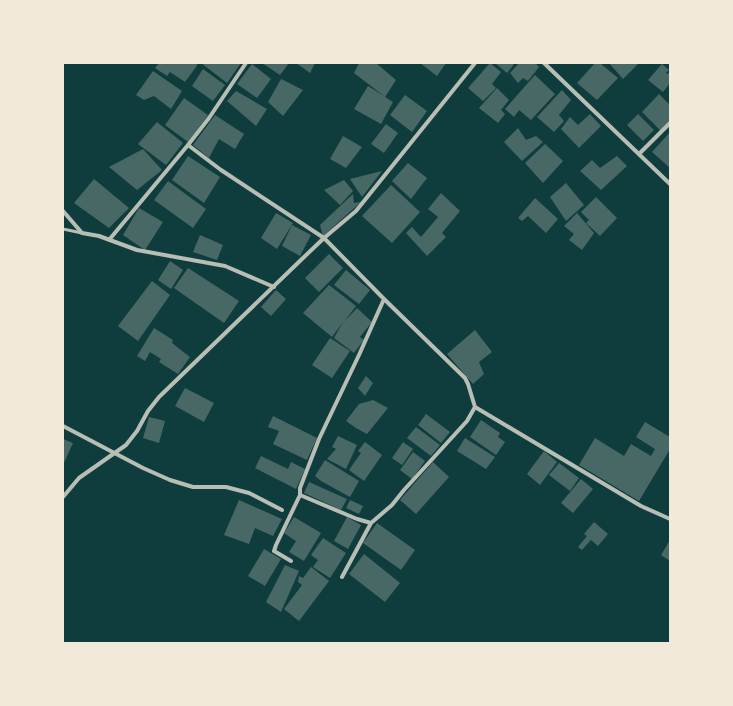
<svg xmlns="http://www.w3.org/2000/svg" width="733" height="706" viewBox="0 0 733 706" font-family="Spectral,serif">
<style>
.building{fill:#486865}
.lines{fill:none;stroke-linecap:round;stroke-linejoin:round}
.service{stroke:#b8beb3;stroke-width:3}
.minor{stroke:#b8beb3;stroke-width:4}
</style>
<rect width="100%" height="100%" fill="#0f3d3e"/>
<path class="building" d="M 159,63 L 198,63 L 196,67 L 185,82 L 170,72 L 167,76 L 155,68 Z
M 201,63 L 241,63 L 227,83 Z
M 262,63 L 289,63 L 280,75 Z
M 296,63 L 315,63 L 310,73 Z
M 359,63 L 376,63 L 396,80 L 385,97 L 393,102 L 381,124 L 354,109 L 368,86 L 384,96 L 354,73 Z
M 420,63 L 446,63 L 437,76 Z
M 490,63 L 501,72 L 492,84 L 496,88 L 483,101 L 468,88 Z
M 495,63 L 515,63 L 507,73 Z
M 519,63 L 535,63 L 539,67 L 528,81 L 523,78 L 518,83 L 510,73 Z
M 595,63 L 601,63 L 601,64 L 618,78 L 597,100 L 577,83 Z
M 609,63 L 639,63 L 623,79 Z
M 252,64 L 271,79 L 257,98 L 237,84 Z
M 662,64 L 669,70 L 666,73 L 668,74 L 670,71 L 670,83 L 663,92 L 648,80 Z
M 203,69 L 225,85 L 213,101 L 192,86 Z
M 153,71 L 182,91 L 171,109 L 154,96 L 144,100 L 136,95 Z
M 535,75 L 555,94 L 531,120 L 519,110 L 514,117 L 505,109 Z
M 281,79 L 303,90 L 283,116 L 268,102 Z
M 497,88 L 509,100 L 501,110 L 505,114 L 498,123 L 479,108 Z
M 562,90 L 571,100 L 559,115 L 564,121 L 554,132 L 537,117 Z
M 236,91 L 267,109 L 256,126 L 227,101 Z
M 659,94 L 670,105 L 670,122 L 661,131 L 642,112 Z
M 405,95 L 427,111 L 412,132 L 390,115 Z
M 184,98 L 208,115 L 188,142 L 165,125 Z
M 590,114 L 601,126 L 579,148 L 561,129 L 570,117 L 578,125 Z
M 638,114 L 654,130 L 643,141 L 627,125 Z
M 215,115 L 244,134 L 235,149 L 219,139 L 209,158 L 193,145 Z
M 157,122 L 183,143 L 166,165 L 138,144 Z
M 386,124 L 398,133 L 384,153 L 371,144 Z
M 518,128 L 526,140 L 536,136 L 543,142 L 522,161 L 504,142 Z
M 670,132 L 670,168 L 652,152 Z
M 343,136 L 362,147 L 346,168 L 330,159 Z
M 545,144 L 563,161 L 543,183 L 525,163 Z
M 143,149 L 162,170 L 137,190 L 109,167 Z
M 188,156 L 220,177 L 204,203 L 172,180 Z
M 617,156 L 627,166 L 601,190 L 580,171 L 592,160 L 600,168 Z
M 408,163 L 427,178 L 411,199 L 392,181 Z
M 382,171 L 362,197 L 350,179 Z
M 94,179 L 129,208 L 109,228 L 74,203 Z
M 344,180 L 353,191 L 340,205 L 324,190 Z
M 168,181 L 206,209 L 193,228 L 154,200 Z
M 566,183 L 584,205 L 566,221 L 550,197 Z
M 391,185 L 420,212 L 392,243 L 362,216 Z
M 441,193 L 460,211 L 442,233 L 446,237 L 427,256 L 406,233 L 412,227 L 421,237 L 438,217 L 428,209 Z
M 353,194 L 354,203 L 361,202 L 323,236 L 320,225 Z
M 596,197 L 617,218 L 600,236 L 586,223 L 589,220 L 581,212 Z
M 535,198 L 558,219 L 546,233 L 528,216 L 522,221 L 518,218 Z
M 139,208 L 163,222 L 145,250 L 123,235 Z
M 276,213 L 293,223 L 277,249 L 261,238 Z
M 577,213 L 594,233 L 582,250 L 569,240 L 574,234 L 564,226 Z
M 292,225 L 311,235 L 300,256 L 282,246 Z
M 200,235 L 223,245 L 217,260 L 193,252 Z
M 329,254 L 343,268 L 319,292 L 305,278 Z
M 170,261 L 183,270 L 171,289 L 158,280 Z
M 188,268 L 239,301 L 224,323 L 174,288 Z
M 346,270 L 370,290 L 359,304 L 334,285 Z
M 152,281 L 170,295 L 138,341 L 118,326 Z
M 329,285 L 356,306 L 344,322 L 357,308 L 372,322 L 360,337 L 364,340 L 354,353 L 334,338 L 343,322 L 332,337 L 303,313 Z
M 276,290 L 286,299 L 271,316 L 261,307 Z
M 154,328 L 173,340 L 172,343 L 190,357 L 178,374 L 159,362 L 161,359 L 150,352 L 145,361 L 137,356 Z
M 475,330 L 492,352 L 479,362 L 484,374 L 473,384 L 447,354 Z
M 330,338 L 350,351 L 332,378 L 312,365 Z
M 366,376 L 373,383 L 365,396 L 358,388 Z
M 185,388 L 214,403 L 204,422 L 175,406 Z
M 373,400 L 388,408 L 367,434 L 356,428 L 346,421 L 359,404 Z
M 426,414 L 450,432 L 441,443 L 418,425 Z
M 273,416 L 317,438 L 307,460 L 273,444 L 279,431 L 268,427 Z
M 149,417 L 165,421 L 159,443 L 143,438 Z
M 481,420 L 500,433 L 498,437 L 505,442 L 496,455 L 470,437 Z
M 645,422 L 670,437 L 670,449 L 639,501 L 579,465 L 595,438 L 624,456 L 631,444 L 651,456 L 655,449 L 636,437 Z
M 416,427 L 440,445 L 431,456 L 407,438 Z
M 338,436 L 357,445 L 346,469 L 327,459 L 336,449 L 332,447 Z
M 465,438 L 495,457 L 486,469 L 457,451 Z
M 63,439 L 73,443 L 63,465 Z
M 365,442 L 382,455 L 364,481 L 349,470 L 361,453 L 358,451 Z
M 403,442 L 413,449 L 402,465 L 392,458 Z
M 544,451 L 557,462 L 540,485 L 527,474 Z
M 413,452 L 425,461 L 412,479 L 400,470 Z
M 261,456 L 288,469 L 291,462 L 305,469 L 296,489 L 255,468 Z
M 325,460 L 359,481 L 350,497 L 321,481 L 315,476 Z
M 433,462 L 449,477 L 416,514 L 400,500 Z
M 559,463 L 579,478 L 570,491 L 549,475 Z
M 581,479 L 593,489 L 573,513 L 561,503 Z
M 309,482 L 347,499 L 341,510 L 304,493 Z
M 239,500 L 282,519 L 273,536 L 255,528 L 249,544 L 224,535 Z
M 350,500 L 363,506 L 359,514 L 346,508 Z
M 294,517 L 321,533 L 304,561 L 289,552 L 296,541 L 284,533 Z
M 347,517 L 361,525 L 348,549 L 334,541 Z
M 594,522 L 608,534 L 598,546 L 591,540 L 582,550 L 578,547 L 587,536 L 584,534 Z
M 377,523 L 415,550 L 401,570 L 363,543 Z
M 323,538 L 346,553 L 330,578 L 313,567 L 318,560 L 311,555 Z
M 670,540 L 670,561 L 661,555 Z
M 264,549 L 281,559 L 265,586 L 248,576 Z
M 364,554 L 400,583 L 385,602 L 349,574 Z
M 285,565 L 299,571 L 281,612 L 266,602 Z
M 311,567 L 329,581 L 299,621 L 284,609 L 302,585 L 298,582 L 299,576 L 303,578 Z"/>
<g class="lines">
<path class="service" d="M 63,229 L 82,233"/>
<path class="minor" d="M 246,63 L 209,118 L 188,145 L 221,170 L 324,238 L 384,299 L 465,378 L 468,384 L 475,407 L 467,421 L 404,490 L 392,505 L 371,523 L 342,577
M 544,63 L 670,184
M 639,154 L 670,123
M 63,211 L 82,233 L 99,236 L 137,250 L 225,266 L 274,287
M 109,240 L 188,145
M 475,407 L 641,506 L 670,519
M 63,426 L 143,468 L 170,480 L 193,487 L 226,487 L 249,493 L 282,510
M 300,495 L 357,519 L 371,523
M 63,497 L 79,478 L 126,445 L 137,431 L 148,411 L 159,397 L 303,258 L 324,238 L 356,211 L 475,63
M 291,561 L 274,551 L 276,545 L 300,495 L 300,488 L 319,439 L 359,355 L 384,299"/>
</g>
<rect width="733" height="706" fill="none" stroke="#f1e9da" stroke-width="128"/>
</svg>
